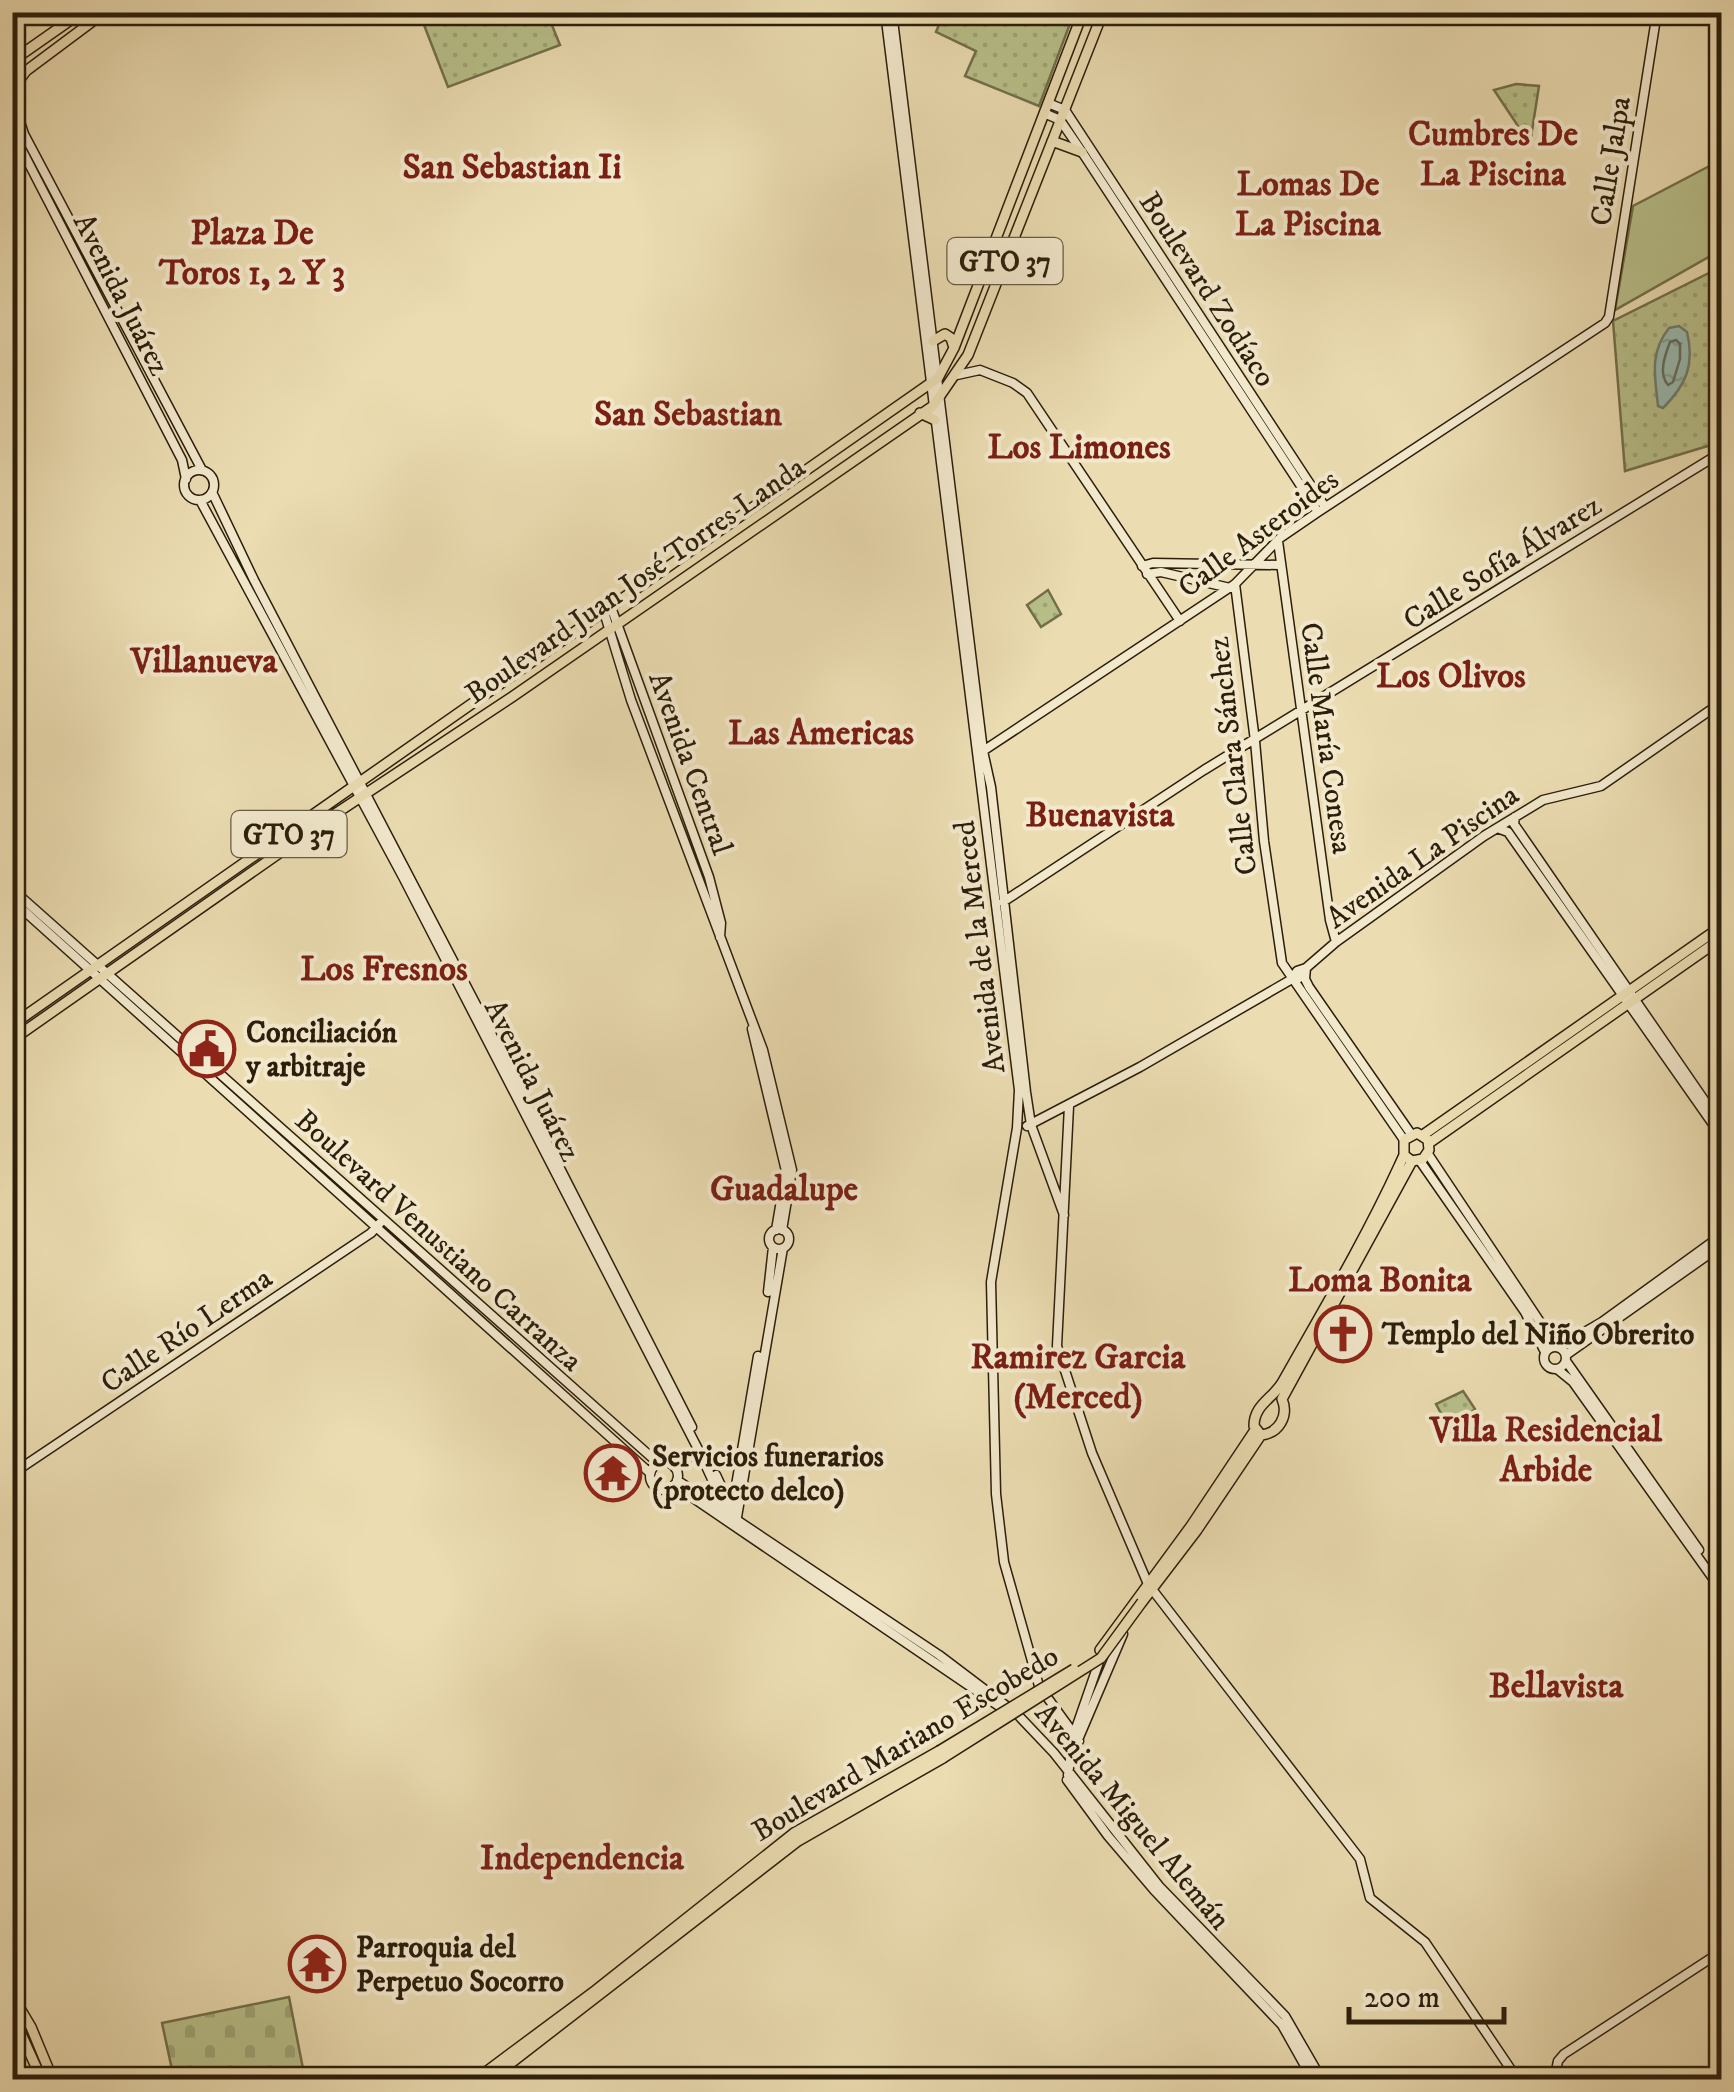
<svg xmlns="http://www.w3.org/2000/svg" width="1734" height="2092" viewBox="0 0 1734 2092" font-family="'IM FELL DW Pica',serif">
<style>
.grass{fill:#b8c08a;stroke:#726f4a;stroke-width:2.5}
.cemetery{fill:url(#cemetery-stones);stroke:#726f4a;stroke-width:2.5}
.park{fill:url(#park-dots);stroke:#726f4a;stroke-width:2.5}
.water{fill:url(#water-ripples);stroke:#6d7c6f;stroke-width:2.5}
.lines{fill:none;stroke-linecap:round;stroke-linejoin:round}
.shore{stroke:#626c5e;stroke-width:2.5}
.secondary-casing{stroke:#2c1e0b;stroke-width:11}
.primary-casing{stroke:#2c1e0b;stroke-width:12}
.secondary{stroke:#f2e8cc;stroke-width:8}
.primary{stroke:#ebdcb1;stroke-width:9}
.primary-bridge-casing{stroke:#2c1e0b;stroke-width:12;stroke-linecap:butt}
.primary-bridge{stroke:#ebdcb1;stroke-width:9}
.labels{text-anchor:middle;stroke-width:8;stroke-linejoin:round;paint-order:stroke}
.shield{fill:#f2e8cc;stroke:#675b45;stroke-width:2.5}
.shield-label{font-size:28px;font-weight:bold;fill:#2c1e0b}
.street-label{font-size:30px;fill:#2c1e0b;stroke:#f2e8cc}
.poi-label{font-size:30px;font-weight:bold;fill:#2c1e0b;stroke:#f2e8cc;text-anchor:start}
.quarter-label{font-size:35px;font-weight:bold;fill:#7a1f14;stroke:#f2e8cc}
</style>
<defs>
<pattern id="cemetery-stones" width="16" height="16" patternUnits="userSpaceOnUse" patternTransform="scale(2.5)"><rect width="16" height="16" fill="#b8c08a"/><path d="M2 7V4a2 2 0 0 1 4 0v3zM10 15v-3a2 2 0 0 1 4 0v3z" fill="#9ea576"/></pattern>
<pattern id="park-dots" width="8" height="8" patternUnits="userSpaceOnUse" patternTransform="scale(2.5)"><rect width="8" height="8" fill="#b8c08a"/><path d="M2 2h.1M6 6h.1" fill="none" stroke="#9ea576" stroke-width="1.8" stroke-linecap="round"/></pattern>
<pattern id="water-ripples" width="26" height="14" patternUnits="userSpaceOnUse" patternTransform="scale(2.5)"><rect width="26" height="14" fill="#99bab1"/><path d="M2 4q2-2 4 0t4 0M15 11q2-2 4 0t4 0" fill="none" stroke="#849f97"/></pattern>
</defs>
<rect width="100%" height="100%" fill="#ebdcb1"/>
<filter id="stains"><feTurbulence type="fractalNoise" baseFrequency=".002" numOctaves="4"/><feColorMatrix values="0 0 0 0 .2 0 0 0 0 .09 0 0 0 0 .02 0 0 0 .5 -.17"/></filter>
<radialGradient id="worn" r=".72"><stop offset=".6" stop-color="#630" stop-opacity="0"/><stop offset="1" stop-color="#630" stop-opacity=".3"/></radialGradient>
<path class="grass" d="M 1721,160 L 1721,250 L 1615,310 L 1633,206 Z"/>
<path class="cemetery" d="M 289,1997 L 305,2079 L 174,2079 L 162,2023 Z"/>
<path class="park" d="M 419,12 L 547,13 L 560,45 L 448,87 Z
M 944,13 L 1074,13 L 1039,106 L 965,76 L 976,51 L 936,32 Z
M 1516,84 L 1539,86 L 1530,144 L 1494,90 Z
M 1721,267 L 1721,442 L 1625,471 L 1613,321 Z
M 1048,590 L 1061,614 L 1041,627 L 1027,605 Z
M 1463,1391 L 1475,1409 L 1468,1415 L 1470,1422 L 1451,1432 L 1436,1404 Z"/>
<path class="water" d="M 1679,326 L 1687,332 C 1695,365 1686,385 1663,408 L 1658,406 C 1655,377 1649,353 1669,328 Z"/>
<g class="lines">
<path class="shore" d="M 1676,340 L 1680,344 L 1680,359 L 1673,382 L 1668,385 C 1658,374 1665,355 1670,342 Z"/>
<g class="secondary-casing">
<path id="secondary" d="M 885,12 L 1019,1090 L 1017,1128 L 991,1282 L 996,1494 L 1004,1562 L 1039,1686 L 1079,1741
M 892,12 L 983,751 L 991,787 L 1026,1092 L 1031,1125 L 1064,1215
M 12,97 L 24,134 L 202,470
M 1048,103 L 1065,110 L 1325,507
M 1044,113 L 1060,120 L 1082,152 L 1318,512
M 12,131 L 182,460 L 186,479
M 957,375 L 980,370 L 1013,383 L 1027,393 L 1180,621
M184 485a15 15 0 1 1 30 0a15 15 0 1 1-30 0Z
M 212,492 L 254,580 L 495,1041 L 692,1427
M 200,500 L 403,877 L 699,1451 L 733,1525
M 1278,541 L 1330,920 L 1336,942
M 1142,566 L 1153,563 L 1279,565
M 1147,574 L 1161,572 L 1230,588
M 1235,584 L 1255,741 L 1264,841 L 1282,963 L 1404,1140
M 611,607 L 709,877 L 721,923 L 720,937
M 604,612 L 631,700 L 763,1050 L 792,1170 L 782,1230
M 983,751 L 1235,584 L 1280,538 L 1318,512 L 1605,323 L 1609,317 L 1657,12
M 1515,817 L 1514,824 L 1722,1126
M 1497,828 L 1508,832 L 1722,1137
M 12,889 L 658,1463
M 12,900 L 650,1473
M 1003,902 L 1204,770 L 1722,452
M 1292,979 L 1297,971 L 1306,968 L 1305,979 L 1309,987 L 1411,1134
M 752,1029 L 786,1171 L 776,1230
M 1069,1106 L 1057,1346 L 1092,1453 L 1148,1584 L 1360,1859 L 1370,1898 L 1425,1942 L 1518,2080
M 1027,1126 L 1140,1067 L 1292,979 L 1298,979 L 1306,968 L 1336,942 L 1484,836 L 1543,800 L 1601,786 L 1722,702
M 1428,1154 L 1556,1346
M 1420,1161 L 1525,1312 L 1545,1352
M769 1239a10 10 0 1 1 20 0a10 10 0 1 1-20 0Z
M 768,1292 L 773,1247
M1544 1358a11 11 0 1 1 22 0a11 11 0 1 1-22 0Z
M 1559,1347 L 1602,1322 L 1722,1235
M 1566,1355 L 1722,1245
M 1566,1361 L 1699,1550
M 1557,1369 L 1573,1382 L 1722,1591
M650 1476a14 14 0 1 1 28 0a14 14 0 1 1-28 0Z
M 675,1468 L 699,1451
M 12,1474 L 371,1233 L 380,1223
M 716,1475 L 737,1520
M 677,1480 L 939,1655 L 1017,1714 L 1054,1753 L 1159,1886 L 1285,2016 L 1322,2080
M 674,1485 L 1009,1713
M 732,1509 L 758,1356
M 737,1517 L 783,1248
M 1074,1749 L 1123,1634
M 1068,1775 L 1073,1737 L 1100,1659
M 1067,1780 L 1108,1836 L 1154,1890 L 1282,2025 L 1313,2080
M 1554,2080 L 1558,2061 L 1564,2054 L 1722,1951"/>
</g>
<g class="primary-casing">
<path id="primary" d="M 12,61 L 82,12
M 12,69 L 17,83 L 12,96
M 17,83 L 26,71 L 105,12
M 1052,141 L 1082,152
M 933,341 L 945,334 L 951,338 L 954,348
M 920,413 L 935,420
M 12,1025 L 938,378 L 954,348 L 1083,12
M 12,1040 L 338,812 L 512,697 L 933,406 L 968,355 L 1103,12
M 1423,1135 L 1722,926
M 1429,1143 L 1722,938
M 1282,1399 L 1412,1161
M 1261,1435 L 1254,1426 C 1254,1405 1272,1399 1282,1383 C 1322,1312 1365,1240 1399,1166 L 1404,1155 L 1404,1140 L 1417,1133 L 1428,1140 L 1429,1150 L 1423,1159 L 1412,1161 L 1404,1155
M 1261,1435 C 1279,1433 1289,1416 1282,1399
M 1142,1602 L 1197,1530 L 1261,1435
M 1100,1650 L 1191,1526 L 1255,1430
M 12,1995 L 31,2027 L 53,2080
M 12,2014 L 42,2080
M 475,2080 L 596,1990 L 794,1833 L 939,1751
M 489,2080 L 798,1841 L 943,1758"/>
</g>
<use href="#secondary" class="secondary"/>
<use href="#primary" class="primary"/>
<g class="primary-bridge-casing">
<path id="primary-bridge" d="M 939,1751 L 1074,1669
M 943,1758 L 1101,1658 L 1142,1602"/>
</g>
<use href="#primary-bridge" class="primary-bridge"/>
</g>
<defs>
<g id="civic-ring" transform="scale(2.875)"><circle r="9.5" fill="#f2e8cc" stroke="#8f2418" stroke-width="1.5"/><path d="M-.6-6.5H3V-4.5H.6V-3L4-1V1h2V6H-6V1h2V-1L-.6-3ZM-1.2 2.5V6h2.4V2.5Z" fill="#8f2418"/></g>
<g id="church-ring" transform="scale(2.875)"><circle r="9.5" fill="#f2e8cc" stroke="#8f2418" stroke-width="1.5"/><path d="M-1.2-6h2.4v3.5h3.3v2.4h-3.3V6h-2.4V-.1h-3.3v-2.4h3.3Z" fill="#8f2418"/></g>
<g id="temple-ring" transform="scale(2.875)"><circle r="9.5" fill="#f2e8cc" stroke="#8f2418" stroke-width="1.5"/><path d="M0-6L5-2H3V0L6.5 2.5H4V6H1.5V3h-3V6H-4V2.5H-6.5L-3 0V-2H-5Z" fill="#8f2418"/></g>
</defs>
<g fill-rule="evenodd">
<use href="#civic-ring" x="207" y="1049"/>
<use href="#church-ring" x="1343" y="1334"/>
<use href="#temple-ring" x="613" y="1473"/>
<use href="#temple-ring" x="317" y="1964"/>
</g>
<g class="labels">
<g class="shield">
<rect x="947.5" y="238" width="115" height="46" rx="8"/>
<rect x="231.5" y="811" width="115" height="46" rx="8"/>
</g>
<g class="shield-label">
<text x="1005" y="271">GTO 37</text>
<text x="289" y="844">GTO 37</text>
</g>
<g class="street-label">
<text transform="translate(1610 161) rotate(-81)" y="10">Calle Jalpa</text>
<text transform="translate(1208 289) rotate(57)" y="10">Boulevard Zodíaco</text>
<text transform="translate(122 294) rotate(63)" y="10">Avenida Juárez</text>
<text transform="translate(1258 533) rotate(-37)" y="10">Calle Asteroides</text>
<text transform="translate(1502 562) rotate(-32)" y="10">Calle Sofía Álvarez</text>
<text transform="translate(635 580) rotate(-35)" y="10">Boulevard Juan José Torres Landa</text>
<text transform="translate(1327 738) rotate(82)" y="10">Calle María Conesa</text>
<text transform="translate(1232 756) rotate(-97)" y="10">Calle Clara Sánchez</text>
<text transform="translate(691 763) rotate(70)" y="10">Avenida Central</text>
<text transform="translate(1422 856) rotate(-35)" y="10">Avenida La Piscina</text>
<text transform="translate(979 947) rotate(-97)" y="10">Avenida de la Merced</text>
<text transform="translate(533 1080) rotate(63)" y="10">Avenida Juárez</text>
<text transform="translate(439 1240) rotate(42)" y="10">Boulevard Venustiano Carranza</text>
<text transform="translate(186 1330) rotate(-34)" y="10">Calle Río Lerma</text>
<text transform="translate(905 1743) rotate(-31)" y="10">Boulevard Mariano Escobedo</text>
<text transform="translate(1133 1816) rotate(50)" y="10">Avenida Miguel Alemán</text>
</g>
<g class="poi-label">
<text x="246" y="1042">Conciliación<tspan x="246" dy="34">y arbitraje</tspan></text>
<text x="1382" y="1344">Templo del Niño Obrerito</text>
<text x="652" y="1466">Servicios funerarios<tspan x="652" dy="34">(protecto delco)</tspan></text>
<text x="356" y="1957">Parroquia del<tspan x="356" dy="34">Perpetuo Socorro</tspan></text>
</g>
<g class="quarter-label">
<text x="1493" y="145">Cumbres De<tspan x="1493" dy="40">La Piscina</tspan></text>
<text x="512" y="178">San Sebastian Ii</text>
<text x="1308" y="195">Lomas De<tspan x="1308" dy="40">La Piscina</tspan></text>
<text x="252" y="244">Plaza De<tspan x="252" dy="40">Toros 1, 2 Y 3</tspan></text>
<text x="688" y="425">San Sebastian</text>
<text x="1079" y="458">Los Limones</text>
<text x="204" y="672">Villanueva</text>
<text x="1451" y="687">Los Olivos</text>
<text x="821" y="744">Las Americas</text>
<text x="1100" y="826">Buenavista</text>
<text x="384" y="980">Los Fresnos</text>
<text x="784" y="1200">Guadalupe</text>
<text x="1380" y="1291">Loma Bonita</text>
<text x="1078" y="1368">Ramirez Garcia<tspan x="1078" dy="40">(Merced)</tspan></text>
<text x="1546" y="1441">Villa Residencial<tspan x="1546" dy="40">Arbide</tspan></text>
<text x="1556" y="1697">Bellavista</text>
<text x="582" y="1869">Independencia</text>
</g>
</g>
<rect width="1734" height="2092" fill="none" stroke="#ebdcb1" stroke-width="50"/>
<rect x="15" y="15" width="1704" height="2062" fill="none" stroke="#2c1e0b" stroke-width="5"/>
<rect x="25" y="25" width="1684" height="2042" fill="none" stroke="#2c1e0b" stroke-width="2.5"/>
<path d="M1349 2007v15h155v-15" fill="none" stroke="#2c1e0b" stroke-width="5"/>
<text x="1364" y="2007" font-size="30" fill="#2c1e0b" stroke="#f2e8cc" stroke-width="8" paint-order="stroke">200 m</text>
<rect width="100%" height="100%" filter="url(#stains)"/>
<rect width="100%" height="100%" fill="url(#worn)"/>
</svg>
